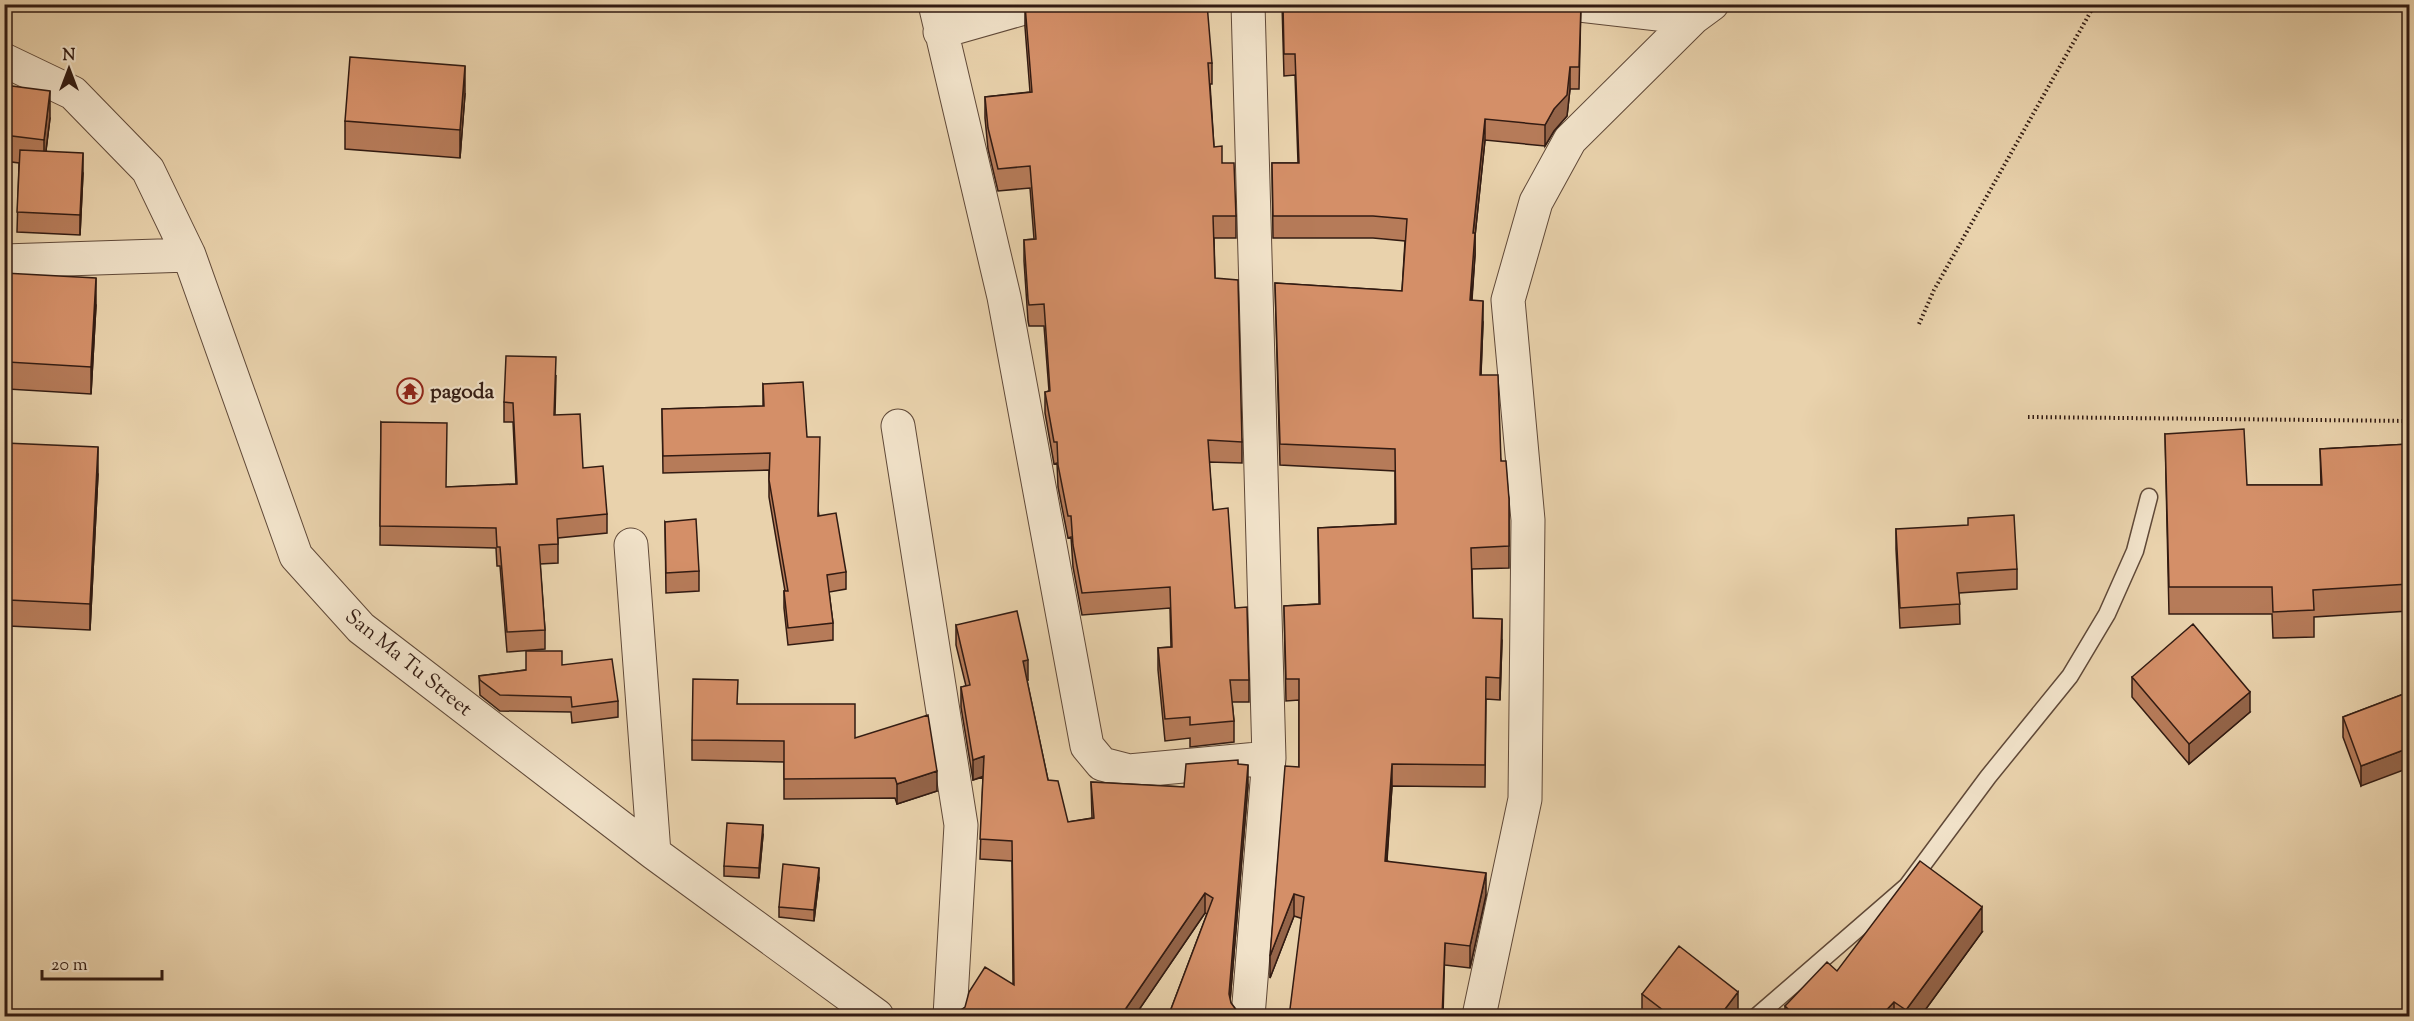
<svg xmlns="http://www.w3.org/2000/svg" width="2414" height="1021" viewBox="0 0 2414 1021" font-family="'Sorts Mill Goudy',serif">
<style>
.lines{fill:none;stroke-linecap:round;stroke-linejoin:round}
.lane-casing{stroke:#604938;stroke-width:19}
.street-casing{stroke:#604938;stroke-width:35}
.path{stroke:#321b12;stroke-width:4;stroke-dasharray:1.5 3;stroke-linecap:butt}
.lane{stroke:#f1e2c9;stroke-width:16}
.street{stroke:#f1e2c9;stroke-width:33}
.wall{fill:#b67b59;stroke:#321b12;stroke-width:1.5}
.shaded-wall{fill:#946449;stroke:#321b12;stroke-width:1.5}
.building{fill:#d48f68;stroke:#321b12;stroke-width:1.5}
.labels{text-anchor:middle;stroke-width:4.5;stroke-linejoin:round;paint-order:stroke}
.poi-label{font-size:21px;font-weight:bold;fill:#321b12;stroke:#f1e2c9;text-anchor:start}
.street-label{font-size:21px;fill:#321b12;stroke:#f1e2c9}
</style>
<rect width="100%" height="100%" fill="#e9d2ac"/>
<filter id="stains"><feTurbulence type="fractalNoise" baseFrequency=".00333" numOctaves="4"/><feColorMatrix values="0 0 0 0 .2 0 0 0 0 .09 0 0 0 0 .02 0 0 0 .5 -.17"/></filter>
<radialGradient id="worn" r=".72"><stop offset=".6" stop-color="#630" stop-opacity="0"/><stop offset="1" stop-color="#630" stop-opacity=".3"/></radialGradient>
<g class="lines">
<g class="lane-casing">
<path id="lane" d="M 1757,1016 L 1907,886 L 1988,777 L 2070,676 L 2107,614 L 2135,551 L 2149,497"/>
</g>
<g class="street-casing">
<path id="street" d="M 935,4 L 1004,297 L 1087,746 L 1102,764 L 1129,771 L 1269,758
M 1248,4 L 1269,758 L 1248,1016
M 1571,4 L 1693,18
M 940,32 L 1038,4
M 4,60 L 73,93 L 148,170 L 189,255
M 4,261 L 189,255 L 296,556 L 361,628 L 654,853 L 877,1016
M 898,426 L 961,825 L 950,1016
M 631,545 L 654,853
M 1479,1016 L 1525,799 L 1528,520 L 1508,300 L 1536,202 L 1570,140 L 1693,18 L 1712,4"/>
</g>
<path class="path" d="M 1919,324 L 1934,290 L 2095,4
M 2028,417 L 2410,421"/>
<use href="#lane" class="lane"/>
<use href="#street" class="street"/>
</g>
<path class="wall" d="M 1282,4 L 1581,4 L 1579,89 L 1570,89 L 1567,116 L 1554,131 L 1545,146 L 1485,140 L 1475,236 L 1475,255 L 1472,300 L 1483,322 L 1481,375 L 1501,461 L 1509,499 L 1509,568 L 1472,569 L 1473,618 L 1502,640 L 1500,700 L 1486,699 L 1485,787 L 1392,786 L 1387,861 L 1486,895 L 1470,968 L 1445,965 L 1294,916 L 1270,978 L 1299,767 L 1299,700 L 1286,701 L 1284,606 L 1319,604 L 1318,528 L 1395,524 L 1395,471 L 1280,465 L 1275,283 L 1402,291 L 1405,241 L 1373,238 L 1273,238 L 1272,163 L 1298,163 L 1295,75 L 1284,76 Z
M 1025,5 L 1212,63 L 1212,84 L 1210,84 L 1214,147 L 1222,163 L 1236,216 L 1236,238 L 1214,238 L 1215,278 L 1242,442 L 1242,463 L 1209,462 L 1213,510 L 1235,608 L 1249,680 L 1249,702 L 1232,702 L 1234,721 L 1234,742 L 1190,747 L 1190,738 L 1165,741 L 1158,670 L 1158,648 L 1171,647 L 1170,608 L 1082,615 L 1073,567 L 1071,537 L 1068,538 L 1058,487 L 1057,463 L 1054,464 L 1045,413 L 1045,392 L 1049,391 L 1044,326 L 1029,326 L 1028,321 L 1024,261 L 1024,240 L 1034,239 L 1030,188 L 998,191 L 988,149 L 985,118 L 985,97 L 1030,92 L 1025,27 Z
M 4,85 L 50,118 L 46,151 L 83,173 L 80,235 L 17,232 L 19,163 L 4,161 Z
M 465,94 L 460,158 L 345,149 L 345,121 Z
M 4,273 L 96,305 L 91,394 L 8,389 L 6,443 L 98,474 L 90,630 L 9,626 L 9,603 L 4,603 Z
M 556,376 L 555,415 L 607,514 L 607,533 L 558,538 L 558,563 L 540,564 L 545,630 L 545,649 L 507,652 L 500,566 L 497,566 L 496,548 L 380,545 L 381,422 L 446,487 L 516,484 L 513,422 L 504,422 L 504,402 Z
M 763,384 L 807,437 L 819,516 L 846,572 L 846,589 L 829,592 L 833,623 L 833,640 L 788,645 L 784,608 L 784,591 L 785,591 L 769,497 L 769,470 L 663,473 L 662,409 L 763,406 Z
M 2165,434 L 2247,485 L 2321,485 L 2320,449 L 2409,444 L 2409,611 L 2314,617 L 2314,637 L 2273,638 L 2272,614 L 2169,614 Z
M 665,522 L 699,571 L 699,591 L 666,593 Z
M 1896,529 L 2017,569 L 2017,589 L 1959,593 L 1960,624 L 1900,628 L 1896,549 Z
M 956,625 L 1028,680 L 1027,681 L 1048,780 L 1068,822 L 1092,818 L 1091,782 L 1184,787 L 1238,764 L 1248,785 L 1230,1001 L 1231,1003 L 1237,1011 L 1248,1017 L 1168,1017 L 1207,914 L 1205,913 L 1134,1017 L 955,1017 L 955,1014 L 1013,985 L 1012,861 L 980,859 L 983,777 L 973,780 L 961,707 L 961,687 L 966,686 L 956,645 Z
M 562,665 L 618,701 L 618,717 L 572,723 L 571,712 L 500,711 L 480,695 L 479,676 Z
M 2132,677 L 2250,712 L 2189,764 L 2132,697 Z
M 2409,692 L 2361,786 L 2343,737 L 2343,717 Z
M 737,704 L 855,738 L 937,791 L 897,804 L 895,798 L 784,799 L 784,762 L 692,760 L 692,740 Z
M 763,835 L 759,878 L 724,876 L 724,866 Z
M 819,878 L 814,921 L 779,917 L 779,907 Z
M 1982,932 L 1920,1017 L 1785,1017 L 1785,1006 L 1837,971 Z
M 1642,994 L 1738,1012 L 1734,1017 L 1646,1017 L 1642,1014 Z"/>
<path class="shaded-wall" d="M 465,66 L 465,94 L 460,158 L 460,130 Z
M 1570,67 L 1570,89 L 1567,116 L 1554,131 L 1545,146 L 1545,125 L 1554,109 Z
M 50,91 L 50,118 L 44,166 L 44,140 Z
M 1485,119 L 1485,140 L 1475,236 L 1475,255 L 1470,322 L 1473,233 Z
M 83,153 L 83,173 L 80,235 L 80,215 Z
M 96,278 L 96,305 L 91,394 L 91,367 Z
M 1483,301 L 1483,322 L 1480,397 L 1480,375 Z
M 8,362 L 8,389 L 5,470 L 5,443 Z
M 98,447 L 98,474 L 90,630 L 90,604 Z
M 1502,619 L 1502,640 L 1500,700 L 1500,678 Z
M 1028,660 L 1028,680 L 1023,682 L 1023,661 Z
M 2250,692 L 2250,712 L 2189,764 L 2189,744 Z
M 2409,748 L 2409,768 L 2361,786 L 2361,766 Z
M 984,756 L 984,776 L 973,780 L 973,760 Z
M 1392,764 L 1392,786 L 1385,883 L 1385,861 Z
M 1248,765 L 1248,785 L 1229,1014 L 1229,994 Z
M 937,771 L 937,791 L 897,804 L 897,784 Z
M 763,825 L 763,835 L 759,878 L 759,868 Z
M 819,868 L 819,878 L 814,921 L 814,910 Z
M 1486,873 L 1486,895 L 1470,968 L 1470,946 Z
M 1205,893 L 1205,913 L 1134,1017 L 1120,1017 Z
M 1294,894 L 1294,916 L 1270,978 L 1270,956 Z
M 1982,907 L 1982,932 L 1920,1017 L 1906,1017 L 1906,1010 Z
M 1445,943 L 1443,1017 L 1442,1017 Z
M 1738,992 L 1738,1012 L 1734,1017 L 1719,1017 Z
M 1894,1002 L 1894,1017 L 1880,1017 Z"/>
<path class="building" d="M 1028,4 L 1207,4 L 1212,63 L 1208,63 L 1214,147 L 1222,146 L 1222,163 L 1234,163 L 1236,216 L 1213,216 L 1215,278 L 1238,280 L 1242,442 L 1208,440 L 1213,510 L 1228,508 L 1235,608 L 1247,607 L 1249,680 L 1230,680 L 1234,721 L 1190,725 L 1190,717 L 1165,719 L 1158,648 L 1172,647 L 1170,587 L 1082,593 L 1073,545 L 1071,516 L 1068,516 L 1058,465 L 1057,442 L 1054,442 L 1045,392 L 1050,391 L 1044,304 L 1029,305 L 1028,299 L 1024,240 L 1036,239 L 1030,166 L 998,169 L 988,128 L 985,97 L 1032,92 L 1025,5 Z
M 1283,4 L 1581,4 L 1579,67 L 1570,67 L 1567,95 L 1554,109 L 1545,125 L 1485,119 L 1473,233 L 1475,233 L 1470,300 L 1483,301 L 1480,375 L 1498,375 L 1501,461 L 1506,461 L 1509,499 L 1509,546 L 1471,548 L 1473,618 L 1502,619 L 1500,678 L 1486,677 L 1485,765 L 1392,764 L 1385,861 L 1486,873 L 1470,946 L 1445,943 L 1442,1017 L 1289,1017 L 1304,897 L 1294,894 L 1270,956 L 1285,766 L 1299,767 L 1299,679 L 1286,679 L 1284,606 L 1320,604 L 1318,528 L 1396,524 L 1395,449 L 1280,444 L 1275,283 L 1402,291 L 1407,219 L 1373,216 L 1273,216 L 1272,163 L 1299,163 L 1295,54 L 1284,54 Z
M 350,57 L 465,66 L 460,130 L 345,121 Z
M 4,85 L 50,91 L 44,140 L 4,135 Z
M 20,150 L 83,153 L 80,215 L 17,212 Z
M 4,273 L 96,278 L 91,367 L 8,362 L 5,443 L 98,447 L 90,604 L 9,600 L 10,577 L 4,577 Z
M 506,356 L 556,357 L 554,415 L 580,414 L 583,468 L 603,466 L 607,514 L 557,519 L 558,544 L 539,545 L 545,630 L 507,632 L 500,547 L 497,547 L 496,528 L 380,526 L 381,422 L 447,423 L 446,487 L 517,484 L 513,403 L 504,402 Z
M 803,382 L 807,437 L 820,437 L 818,516 L 836,513 L 846,572 L 827,575 L 833,623 L 788,628 L 784,591 L 788,591 L 769,480 L 770,453 L 663,456 L 662,409 L 764,406 L 763,384 Z
M 2244,429 L 2247,485 L 2322,485 L 2320,449 L 2409,444 L 2409,584 L 2313,590 L 2314,610 L 2273,612 L 2272,587 L 2169,587 L 2165,434 Z
M 2014,515 L 2017,569 L 1957,573 L 1960,604 L 1900,608 L 1896,529 L 1968,525 L 1968,518 Z
M 696,519 L 699,571 L 666,573 L 665,522 Z
M 1017,611 L 1028,660 L 1023,661 L 1048,780 L 1058,781 L 1068,822 L 1094,818 L 1091,782 L 1184,787 L 1186,764 L 1238,760 L 1238,764 L 1248,765 L 1229,994 L 1231,1003 L 1237,1011 L 1248,1014 L 1248,1017 L 1168,1017 L 1213,898 L 1205,893 L 1120,1017 L 959,1017 L 955,1014 L 965,1007 L 969,992 L 985,967 L 1014,985 L 1012,841 L 980,839 L 984,756 L 973,760 L 961,687 L 970,685 L 956,625 Z
M 2193,624 L 2250,692 L 2189,744 L 2132,677 Z
M 526,651 L 562,651 L 562,665 L 612,659 L 618,701 L 572,707 L 571,697 L 500,695 L 480,680 L 479,676 L 526,670 Z
M 693,679 L 738,680 L 737,704 L 855,704 L 855,738 L 928,715 L 937,771 L 897,784 L 895,778 L 784,779 L 784,741 L 692,740 Z
M 2409,692 L 2409,748 L 2361,766 L 2343,717 Z
M 727,823 L 763,825 L 759,868 L 724,866 Z
M 1920,861 L 1982,907 L 1906,1010 L 1894,1002 L 1880,1017 L 1796,1017 L 1785,1006 L 1827,962 L 1837,971 Z
M 783,864 L 819,868 L 814,910 L 779,907 Z
M 1679,946 L 1738,992 L 1719,1017 L 1672,1017 L 1642,994 Z"/>
<defs>
<g id="temple-ring" transform="scale(1.35)"><circle r="9.5" fill="#f1e2c9" stroke="#8f2418" stroke-width="1.5"/><path d="M0-6L5-2H3V0L6.5 2.5H4V6H1.5V3h-3V6H-4V2.5H-6.5L-3 0V-2H-5Z" fill="#8f2418"/></g>
</defs>
<g fill-rule="evenodd">
<use href="#temple-ring" x="410" y="391"/>
</g>
<g class="labels">
<g class="poi-label">
<text x="430" y="398">pagoda</text>
</g>
<g class="street-label">
<text transform="translate(409 662) rotate(39)" y="7">San Ma Tu Street</text>
</g>
</g>
<rect width="2414" height="1021" fill="none" stroke="#e9d2ac" stroke-width="24"/>
<rect x="6" y="6" width="2402" height="1009" fill="none" stroke="#321b12" stroke-width="3"/>
<rect x="12" y="12" width="2390" height="997" fill="none" stroke="#321b12" stroke-width="1.5"/>
<g transform="translate(69 69)" stroke="#f1e2c9" stroke-width="4.5" paint-order="stroke">
<path d="M0-4.5L10 22L0 15L-10 22Z" fill="#321b12"/>
<text y="-9" font-size="16" font-weight="bold" text-anchor="middle" fill="#321b12">N</text>
</g>
<path d="M42 970v9h120v-9" fill="none" stroke="#321b12" stroke-width="3"/>
<text x="51" y="970" font-size="18" fill="#321b12" stroke="#f1e2c9" stroke-width="4.5" paint-order="stroke">20 m</text>
<rect width="100%" height="100%" filter="url(#stains)"/>
<rect width="100%" height="100%" fill="url(#worn)"/>
</svg>
